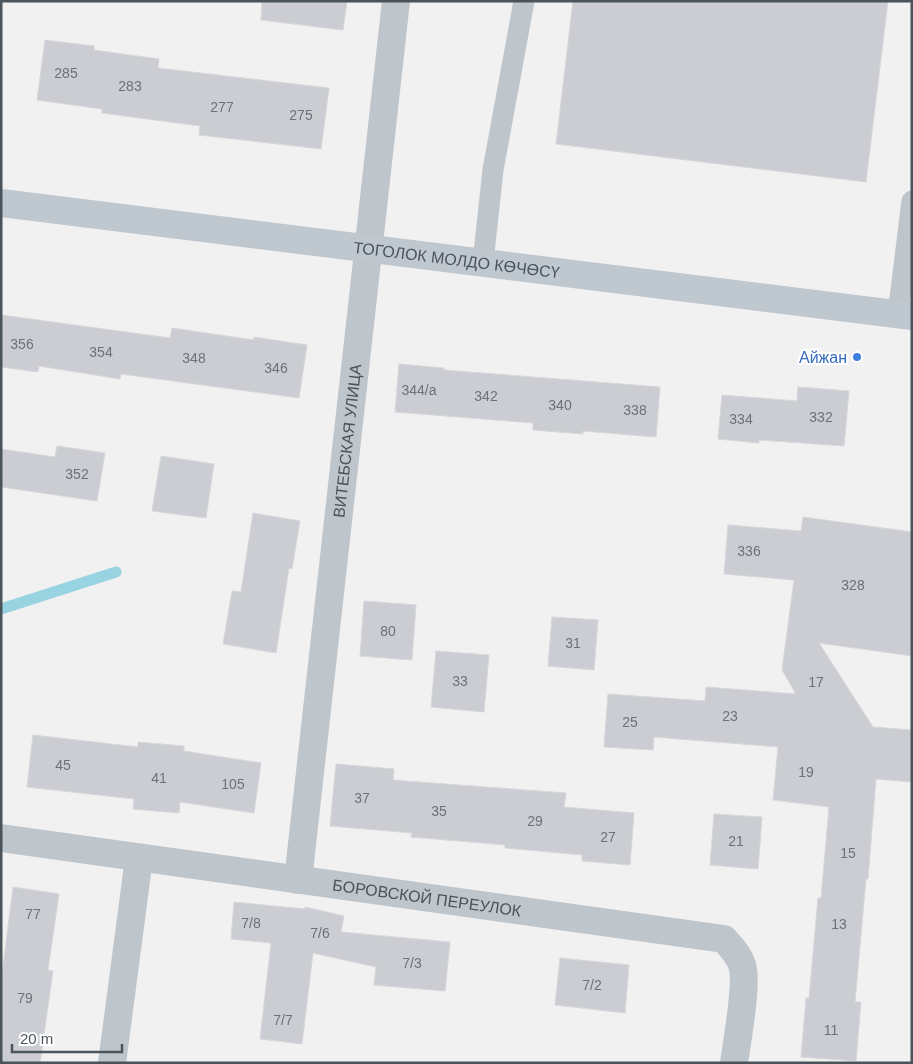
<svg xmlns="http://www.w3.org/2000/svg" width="913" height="1064" viewBox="0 0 913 1064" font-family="Arial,sans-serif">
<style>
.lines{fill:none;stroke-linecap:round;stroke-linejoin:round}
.stream{stroke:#98d3e1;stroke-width:11}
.building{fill:#cbcdd2;stroke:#d5d7db}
.service{stroke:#bec5cb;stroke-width:21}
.minor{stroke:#bec5cb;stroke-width:28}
.secondary{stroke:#bfc7cf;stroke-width:28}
.shop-dot{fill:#3f7fe0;stroke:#fff;stroke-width:2}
.labels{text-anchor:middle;stroke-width:4.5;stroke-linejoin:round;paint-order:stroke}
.number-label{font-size:14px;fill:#6b7279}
.street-label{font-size:16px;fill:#4b545b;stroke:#fff}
.shop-label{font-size:16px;fill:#366cbe;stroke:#fff;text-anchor:end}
</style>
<rect width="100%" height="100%" fill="#f2f1f1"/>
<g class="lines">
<path class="stream" d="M 1,609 L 116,572"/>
</g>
<path class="building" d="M 262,1 L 347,1 L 343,30 L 261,20 Z
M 573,1 L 888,1 L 866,182 L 556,144 Z
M 45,40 L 94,46 L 94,50 L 159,59 L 158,68 L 329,88 L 321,149 L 199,135 L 200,126 L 102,113 L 102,109 L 37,100 Z
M 1,315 L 170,338 L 172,328 L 254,340 L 254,337 L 307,345 L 299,398 L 121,374 L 120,379 L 39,366 L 38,372 L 1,367 Z
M 399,364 L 444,368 L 444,370 L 660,387 L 656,437 L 583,431 L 583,434 L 533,430 L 533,423 L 395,412 Z
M 798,387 L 849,391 L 844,446 L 759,440 L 759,443 L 718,439 L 722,395 L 797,401 Z
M 57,446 L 105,453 L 97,501 L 1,487 L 1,449 L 55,457 Z
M 161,456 L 214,464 L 206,518 L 152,511 Z
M 253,513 L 300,521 L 292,569 L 289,568 L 276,653 L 223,644 L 232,591 L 241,592 Z
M 803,517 L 912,532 L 912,656 L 819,643 L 873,727 L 912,730 L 912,782 L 876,779 L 868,879 L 866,879 L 855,1002 L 861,1002 L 856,1061 L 801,1057 L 806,998 L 809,998 L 818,898 L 821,898 L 829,807 L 773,800 L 778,747 L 654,737 L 653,750 L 604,747 L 608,694 L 705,701 L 706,687 L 796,694 L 782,670 L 794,580 L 724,574 L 728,525 L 801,531 Z
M 364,601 L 416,605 L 412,660 L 360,656 Z
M 552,617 L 598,620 L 594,670 L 548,666 Z
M 436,651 L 489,655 L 484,712 L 431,707 Z
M 33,735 L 138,747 L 138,742 L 184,746 L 184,751 L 261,763 L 254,813 L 180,802 L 179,813 L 133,809 L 134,799 L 27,787 Z
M 336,764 L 394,769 L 393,780 L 566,793 L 564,807 L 634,813 L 630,865 L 582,861 L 582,855 L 505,848 L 505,845 L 411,837 L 412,833 L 330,826 Z
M 714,814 L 762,817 L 758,869 L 710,865 Z
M 13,887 L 59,894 L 48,970 L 53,971 L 40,1063 L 1,1063 L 1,982 Z
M 234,902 L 305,909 L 305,907 L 344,916 L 341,932 L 450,942 L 445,991 L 374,985 L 376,967 L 313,953 L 302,1044 L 260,1039 L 271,943 L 231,939 Z
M 560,958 L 629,965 L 625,1013 L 555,1005 Z"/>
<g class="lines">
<path class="service" d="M 483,262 L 493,170 L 524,1
M 898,314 L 912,201"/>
<g class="minor">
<path id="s1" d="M 1,838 L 724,939 C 731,947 739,955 742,965 C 748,982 737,1041 734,1063"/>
<path id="s2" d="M 298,880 L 396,1"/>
<path d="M 112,1063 L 139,858"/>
</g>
<path class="secondary" id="s3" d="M 1,203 L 912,316"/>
</g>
<circle class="shop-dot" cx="857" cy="357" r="5"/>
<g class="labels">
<g class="number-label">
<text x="66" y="78">285</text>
<text x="130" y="91">283</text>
<text x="222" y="112">277</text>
<text x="301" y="120">275</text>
<text x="22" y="349">356</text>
<text x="101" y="357">354</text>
<text x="194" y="363">348</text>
<text x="276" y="373">346</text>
<text x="419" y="395">344/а</text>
<text x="486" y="401">342</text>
<text x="560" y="410">340</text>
<text x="635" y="415">338</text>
<text x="821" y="422">332</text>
<text x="741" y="424">334</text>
<text x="77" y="479">352</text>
<text x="749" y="556">336</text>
<text x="853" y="590">328</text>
<text x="388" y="636">80</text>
<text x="573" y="648">31</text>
<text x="460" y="686">33</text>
<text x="816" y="687">17</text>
<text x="730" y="721">23</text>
<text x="630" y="727">25</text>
<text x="63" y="770">45</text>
<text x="806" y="777">19</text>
<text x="159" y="783">41</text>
<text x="233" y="789">105</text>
<text x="362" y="803">37</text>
<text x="439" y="816">35</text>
<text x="535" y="826">29</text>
<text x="608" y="842">27</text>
<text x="736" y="846">21</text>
<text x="848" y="858">15</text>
<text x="33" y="919">77</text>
<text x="251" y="928">7/8</text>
<text x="839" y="929">13</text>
<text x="320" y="938">7/6</text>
<text x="412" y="968">7/3</text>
<text x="592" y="990">7/2</text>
<text x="25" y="1003">79</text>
<text x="283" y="1025">7/7</text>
<text x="831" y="1035">11</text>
</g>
<g class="street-label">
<text dy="6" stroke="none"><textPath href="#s3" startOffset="459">ТОГОЛОК МОЛДО КӨЧӨСҮ</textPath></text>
<text dy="6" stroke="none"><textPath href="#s2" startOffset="442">ВИТЕБСКАЯ УЛИЦА</textPath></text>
<text dy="6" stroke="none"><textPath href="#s1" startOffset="430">БОРОВСКОЙ ПЕРЕУЛОК</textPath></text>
</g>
<g class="shop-label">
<text x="847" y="363">Айжан</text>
</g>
</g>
<rect width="913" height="1064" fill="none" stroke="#4b545b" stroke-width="5"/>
<path d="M12 1044v8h110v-8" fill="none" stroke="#4b545b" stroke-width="2.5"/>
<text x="20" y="1044" font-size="15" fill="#4b545b" stroke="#ffffff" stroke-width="4" paint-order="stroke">20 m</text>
</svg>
